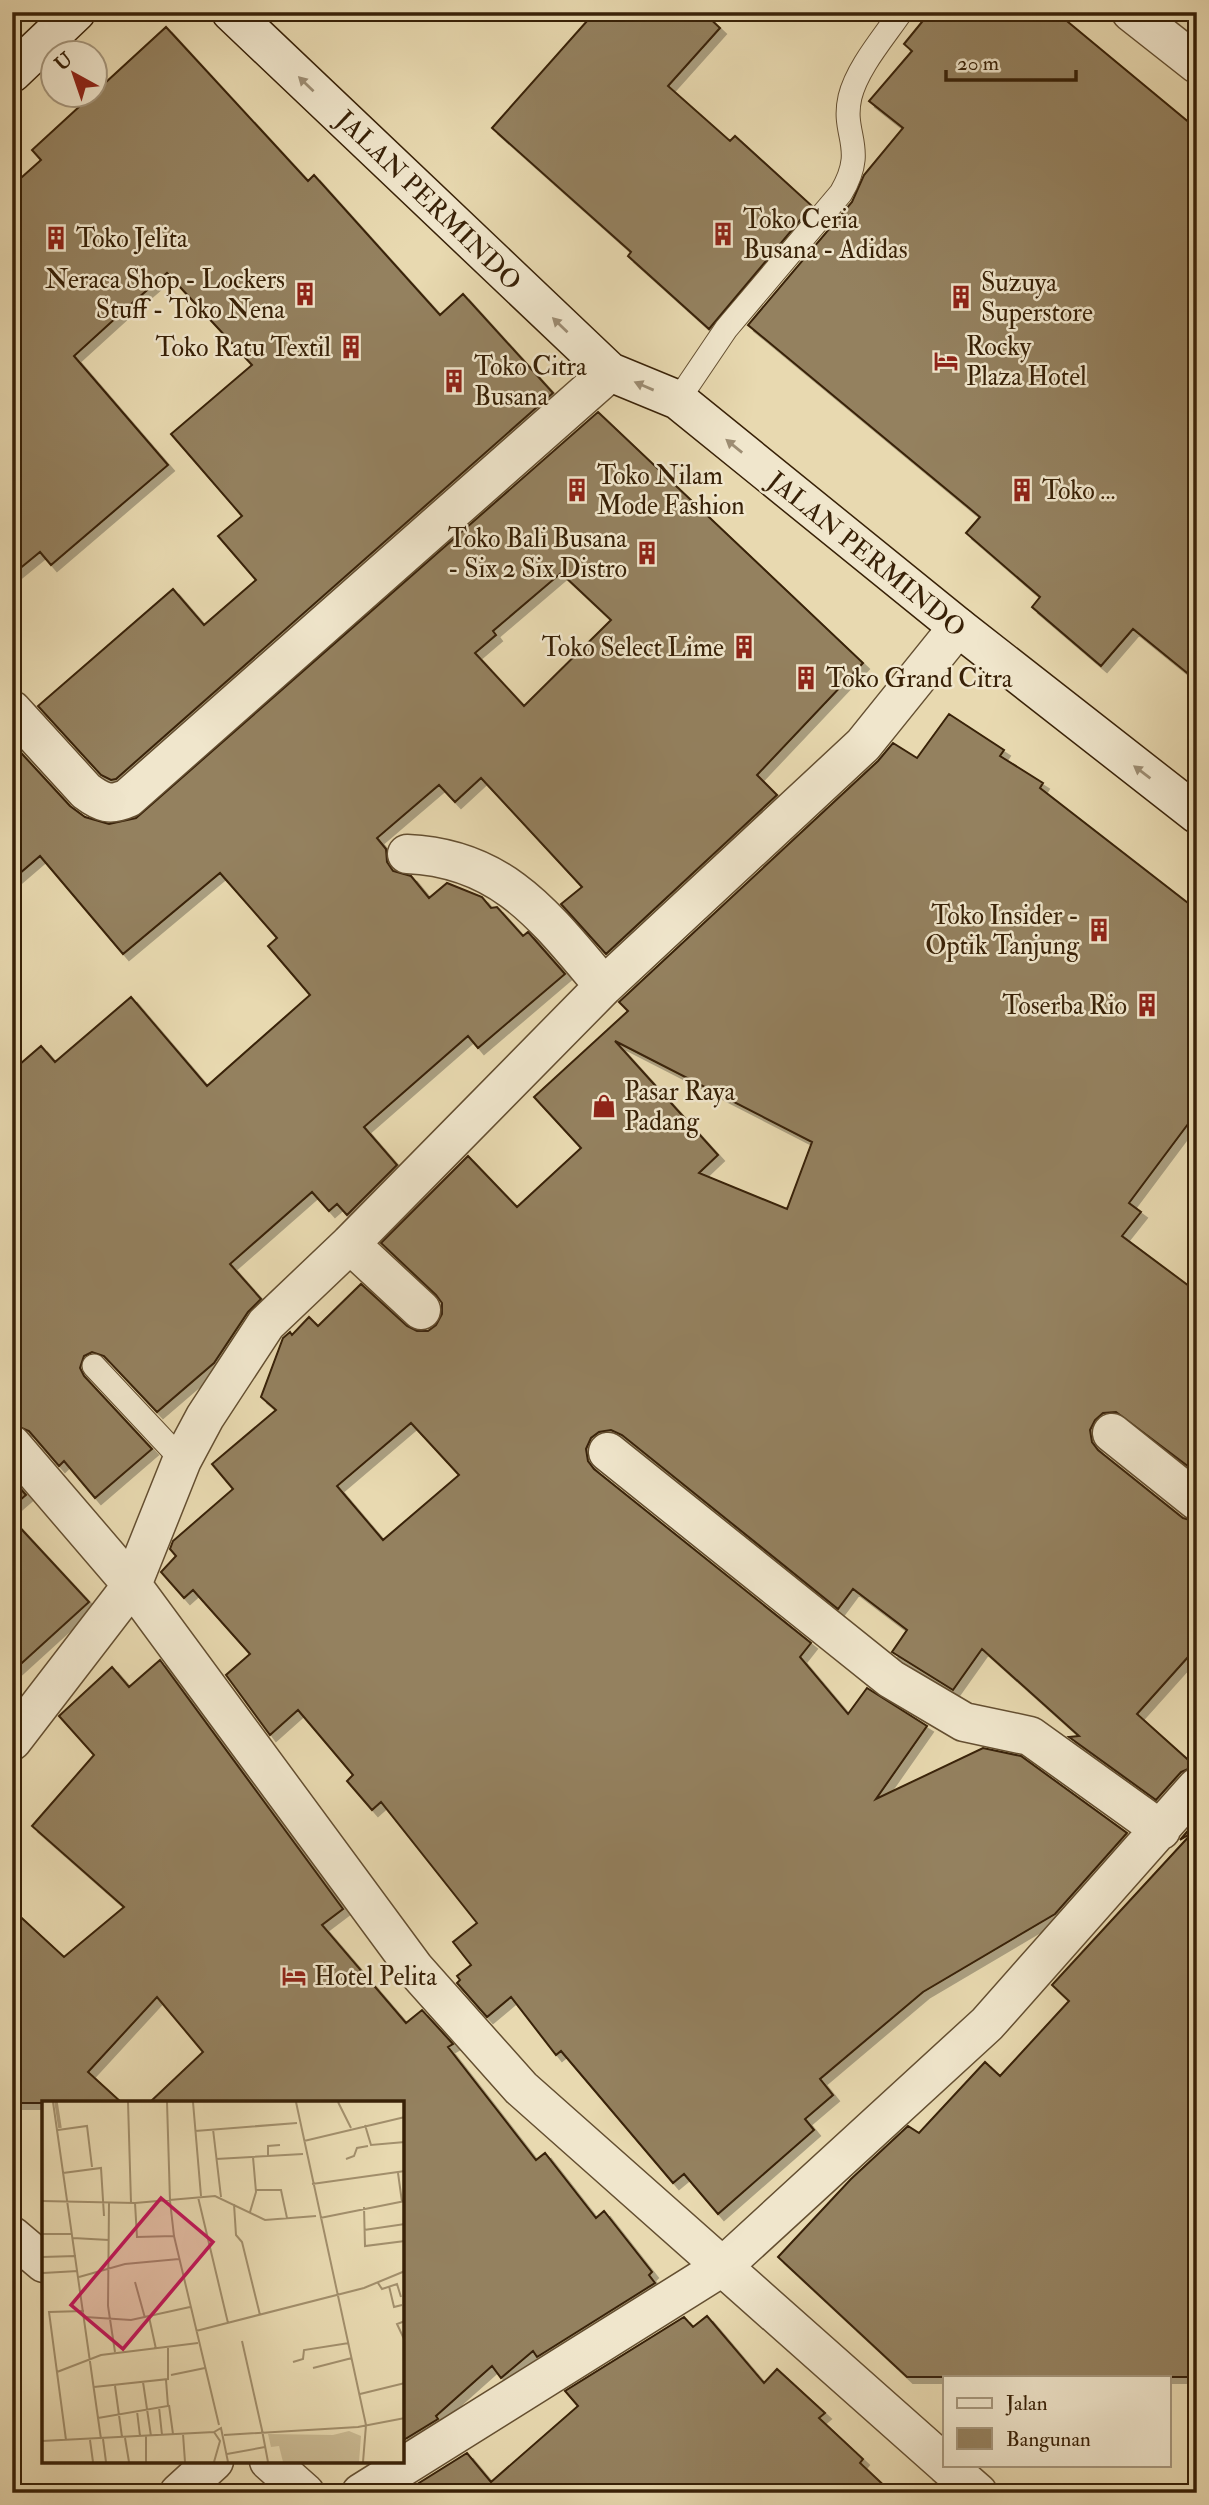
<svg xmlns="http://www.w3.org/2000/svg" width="1209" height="2505" viewBox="0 0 1209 2505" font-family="'IM FELL Double Pica',serif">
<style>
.building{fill:#94815f;stroke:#382107;stroke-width:2;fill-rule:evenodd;filter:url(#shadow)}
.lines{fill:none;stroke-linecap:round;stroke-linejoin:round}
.service-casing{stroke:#644f31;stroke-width:25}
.minor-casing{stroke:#644f31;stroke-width:41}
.tertiary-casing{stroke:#644f31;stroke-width:41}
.secondary-casing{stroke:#382107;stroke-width:41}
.service{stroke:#f0e6cc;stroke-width:23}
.minor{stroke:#f0e6cc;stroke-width:38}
.tertiary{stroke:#f0e6cc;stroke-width:38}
.secondary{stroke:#f0e6cc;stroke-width:38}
.oneway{fill:#9d8d73}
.labels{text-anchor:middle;stroke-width:5;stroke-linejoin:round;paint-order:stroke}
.street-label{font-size:26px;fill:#382107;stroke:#f0e6cc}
.poi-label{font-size:26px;fill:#382107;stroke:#f0e6cc;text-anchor:start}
.inset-river{fill:none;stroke:#ac9a77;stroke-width:3.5}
.inset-road{fill:none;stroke:#a28f6c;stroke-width:2}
.view{fill:#c2185b;fill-opacity:0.15;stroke:#c2185b;stroke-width:3.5}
.inset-edge{fill:none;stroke:#382107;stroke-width:3.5}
</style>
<defs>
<filter id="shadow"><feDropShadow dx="6" dy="6" stdDeviation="0" flood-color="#0004"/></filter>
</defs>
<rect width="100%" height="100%" fill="#e8d9b0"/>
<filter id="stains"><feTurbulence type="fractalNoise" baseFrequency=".00286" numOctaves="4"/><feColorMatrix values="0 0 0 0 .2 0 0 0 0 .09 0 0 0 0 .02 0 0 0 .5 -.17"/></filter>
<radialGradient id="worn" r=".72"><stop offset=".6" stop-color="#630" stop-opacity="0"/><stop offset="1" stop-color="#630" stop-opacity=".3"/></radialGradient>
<path class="building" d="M 595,12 L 703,12 L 720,28 L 668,86 L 730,141 L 735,136 L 812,206 L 709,329 L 628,256 L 631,252 L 492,128 Z
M 930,12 L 1056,12 L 1197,129 L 1197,681 L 1133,629 L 1101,666 L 1032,607 L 1040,597 L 966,533 L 980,517 L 748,325 L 852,202 L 864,175 L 903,128 L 869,101 L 912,51 L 904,44 Z
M 166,27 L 308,181 L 314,175 L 440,315 L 463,294 L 553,393 L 116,779 L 111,780 L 101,775 L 38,706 L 173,589 L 204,625 L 256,580 L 218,536 L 242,516 L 171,434 L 252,365 L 167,273 L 130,305 L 74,356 L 168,465 L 51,565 L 40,552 L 12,575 L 12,186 L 41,160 L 32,150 Z
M 598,412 L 863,663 L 757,775 L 777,795 L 606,954 L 561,904 L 582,887 L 481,778 L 455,802 L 439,785 L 377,838 L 386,849 L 387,862 L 393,871 L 411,876 L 429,898 L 447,883 L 482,897 L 491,908 L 497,907 L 523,936 L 528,932 L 565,974 L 478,1048 L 468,1036 L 364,1127 L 397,1165 L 347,1215 L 337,1204 L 329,1211 L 312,1192 L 230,1264 L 261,1299 L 248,1312 L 214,1363 L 157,1412 L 104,1356 L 92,1352 L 84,1356 L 80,1368 L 84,1376 L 152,1449 L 95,1498 L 64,1461 L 59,1466 L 29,1431 L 12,1424 L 12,1071 L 41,1046 L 55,1062 L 131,997 L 207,1086 L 310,995 L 268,946 L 277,938 L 220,873 L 123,954 L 40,856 L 12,880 L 12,743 L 70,806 L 85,817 L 109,824 L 136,818 ZM 561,573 L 611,620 L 524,706 L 475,653 L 496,635 L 493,631 Z
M 949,714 L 1004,750 L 1000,756 L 1043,783 L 1040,788 L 1197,910 L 1197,1112 L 1129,1203 L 1141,1212 L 1122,1236 L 1197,1292 L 1197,1473 L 1116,1412 L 1103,1413 L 1095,1420 L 1090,1430 L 1092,1442 L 1098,1450 L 1183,1518 L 1197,1522 L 1197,1647 L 1137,1714 L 1195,1766 L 1181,1772 L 1156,1800 L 1069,1737 L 1079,1736 L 982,1649 L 953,1690 L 892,1652 L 907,1630 L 853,1589 L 838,1609 L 622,1435 L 611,1430 L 599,1432 L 591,1438 L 586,1449 L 588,1461 L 594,1469 L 811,1643 L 800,1657 L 848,1714 L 867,1688 L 927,1726 L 876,1799 L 983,1748 L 1021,1756 L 1127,1833 L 1055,1914 L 923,1992 L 820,2079 L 833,2095 L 805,2119 L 814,2130 L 718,2214 L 684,2174 L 673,2183 L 561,2051 L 556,2055 L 511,1997 L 487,2017 L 457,1983 L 460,1980 L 457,1976 L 471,1965 L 453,1942 L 477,1923 L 381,1802 L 372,1810 L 347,1781 L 353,1775 L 298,1710 L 270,1735 L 226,1675 L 250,1654 L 193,1590 L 184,1598 L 161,1572 L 176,1556 L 170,1549 L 173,1541 L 233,1489 L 212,1464 L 276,1410 L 261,1397 L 283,1338 L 290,1332 L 292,1335 L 309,1317 L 318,1326 L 361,1284 L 407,1326 L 417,1331 L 428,1331 L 436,1325 L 442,1314 L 442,1303 L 436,1295 L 381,1243 L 468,1156 L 517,1207 L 581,1148 L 534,1097 L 628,1011 L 619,1002 L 878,761 L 893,743 L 917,758 ZM 615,1041 L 812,1142 L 787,1209 L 699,1173 L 718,1155 ZM 411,1423 L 459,1475 L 383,1540 L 337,1486 Z
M 12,1479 L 26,1495 L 12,1507 Z
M 12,1519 L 89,1602 L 12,1672 Z
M 160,1660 L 343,1909 L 322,1925 L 406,2023 L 422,2010 L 453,2044 L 448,2047 L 536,2160 L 545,2153 L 596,2218 L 604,2211 L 652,2272 L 649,2275 L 655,2283 L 537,2357 L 533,2351 L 501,2378 L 492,2366 L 436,2416 L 438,2419 L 402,2441 L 402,2103 L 149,2103 L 203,2052 L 157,1997 L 88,2072 L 122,2103 L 12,2103 L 12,1909 L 64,1957 L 124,1907 L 32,1826 L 94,1755 L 59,1716 L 112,1667 L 129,1687 Z
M 1197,1820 L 1197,2377 L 907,2377 L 778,2257 L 851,2179 L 908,2126 L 919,2133 L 985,2062 L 1000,2076 L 1069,2001 L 1052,1985 L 1193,1832 L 1180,1840 Z
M 707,2316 L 764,2383 L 777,2369 L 825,2413 L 819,2418 L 863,2459 L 860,2463 L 892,2493 L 403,2493 L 467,2453 L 491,2482 L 578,2406 L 565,2391 L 684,2317 L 693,2327 Z"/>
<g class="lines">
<g class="service-casing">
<path id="service" d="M 678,400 L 726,329 L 841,193 C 868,147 841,136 850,97 C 857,68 884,37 901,12
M 94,1366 L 182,1460"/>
</g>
<g class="minor-casing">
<path id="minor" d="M 1131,12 L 1197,64
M 12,710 L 86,791 C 102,803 110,806 128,798 L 610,372
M 407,854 C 504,858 546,918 604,986
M 350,1244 L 421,1310
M 1112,1433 L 1197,1501
M 12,1445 L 132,1585 L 415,1969 L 521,2088 L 945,2464
M 608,1452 L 891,1679 L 964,1722 L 1030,1736 L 1161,1830
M 12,1741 L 132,1585 L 182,1460 L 205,1417 L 266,1324 L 350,1244 L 604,986 L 863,745 L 958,627
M 946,2465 L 978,2493
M 179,2493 L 214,2461
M 361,2493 L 722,2267 L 987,2024 L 1197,1787"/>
</g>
<g class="tertiary-casing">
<path id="tertiary" d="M 12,2236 L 44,2263
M 269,2461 L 305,2493"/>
</g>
<g class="secondary-casing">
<path id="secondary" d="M 231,12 L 610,372 L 678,400 L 958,627 L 1197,814
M 12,73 L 76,12"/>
</g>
<use href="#service" class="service"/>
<use href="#minor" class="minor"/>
<use href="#tertiary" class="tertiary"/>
<use href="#secondary" class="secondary"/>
</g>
<defs><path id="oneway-solid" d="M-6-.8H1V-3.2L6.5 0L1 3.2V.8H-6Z" transform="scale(1.75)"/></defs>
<g class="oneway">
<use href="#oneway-solid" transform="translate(306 84) rotate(-136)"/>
<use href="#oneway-solid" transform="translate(560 325) rotate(-136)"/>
<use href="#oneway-solid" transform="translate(644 386) rotate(-157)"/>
<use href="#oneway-solid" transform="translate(734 446) rotate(-141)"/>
<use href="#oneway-solid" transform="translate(1142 772) rotate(-143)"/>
</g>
<defs>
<g id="building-bare" transform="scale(1.89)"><path d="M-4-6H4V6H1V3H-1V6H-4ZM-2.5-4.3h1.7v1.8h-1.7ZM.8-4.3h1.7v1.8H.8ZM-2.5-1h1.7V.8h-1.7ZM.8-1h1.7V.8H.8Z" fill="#8f2418" stroke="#f0e6cc" stroke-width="2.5" paint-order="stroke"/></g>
<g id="hotel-bare" transform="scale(1.89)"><path d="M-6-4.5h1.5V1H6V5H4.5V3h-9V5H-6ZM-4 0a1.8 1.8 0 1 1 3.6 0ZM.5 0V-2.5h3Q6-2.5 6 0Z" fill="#8f2418" stroke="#f0e6cc" stroke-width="2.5" paint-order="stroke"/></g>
<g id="shop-bare" transform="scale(1.89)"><path d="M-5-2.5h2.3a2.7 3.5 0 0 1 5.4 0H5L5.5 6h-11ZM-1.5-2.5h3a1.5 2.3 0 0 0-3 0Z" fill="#8f2418" stroke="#f0e6cc" stroke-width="2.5" paint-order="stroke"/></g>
</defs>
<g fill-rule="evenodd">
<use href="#building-bare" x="723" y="234"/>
<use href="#building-bare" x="56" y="238"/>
<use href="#building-bare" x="305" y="294"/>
<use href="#building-bare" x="961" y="297"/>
<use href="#building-bare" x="351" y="347"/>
<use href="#hotel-bare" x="946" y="361"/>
<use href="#building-bare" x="454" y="381"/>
<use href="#building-bare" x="577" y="490"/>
<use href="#building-bare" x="1022" y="490"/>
<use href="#building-bare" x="647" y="553"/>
<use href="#building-bare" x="744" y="647"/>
<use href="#building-bare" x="806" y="678"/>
<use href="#building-bare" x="1099" y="930"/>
<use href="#building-bare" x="1147" y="1005"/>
<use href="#shop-bare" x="604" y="1106"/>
<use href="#hotel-bare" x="294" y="1976"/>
</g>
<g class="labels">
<g class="street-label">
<text transform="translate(429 200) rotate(44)" y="9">JALAN PERMINDO</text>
<text transform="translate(867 554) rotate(39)" y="9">JALAN PERMINDO</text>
</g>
<g class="poi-label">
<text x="743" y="228">Toko Ceria<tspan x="743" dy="30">Busana - Adidas</tspan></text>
<text x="76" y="247">Toko Jelita</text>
<text x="285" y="288" text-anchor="end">Neraca Shop - Lockers<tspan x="285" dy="30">Stuff - Toko Nena</tspan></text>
<text x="981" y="291">Suzuya<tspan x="981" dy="30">Superstore</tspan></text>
<text x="966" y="355">Rocky<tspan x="966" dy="30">Plaza Hotel</tspan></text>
<text x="331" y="356" text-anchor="end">Toko Ratu Textil</text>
<text x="474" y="375">Toko Citra<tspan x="474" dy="30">Busana</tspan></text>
<text x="597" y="484">Toko Nilam<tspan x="597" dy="30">Mode Fashion</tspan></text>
<text x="1042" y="499">Toko ...</text>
<text x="627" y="547" text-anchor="end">Toko Bali Busana<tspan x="627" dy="30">- Six 2 Six Distro</tspan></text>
<text x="724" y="656" text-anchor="end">Toko Select Lime</text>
<text x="826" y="687">Toko Grand Citra</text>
<text x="1079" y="924" text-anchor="end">Toko Insider -<tspan x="1079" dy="30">Optik Tanjung</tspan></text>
<text x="1127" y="1014" text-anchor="end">Toserba Rio</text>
<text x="624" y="1100">Pasar Raya<tspan x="624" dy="30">Padang</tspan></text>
<text x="314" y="1985">Hotel Pelita</text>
</g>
</g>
<g transform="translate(42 2101)">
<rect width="362" height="362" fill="#e8d9b0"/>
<path d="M 307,330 L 319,335 L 317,361 L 241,361 L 237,345 L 229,346 L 226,333 L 291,334 Z" fill="#caba93"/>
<path class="inset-river" d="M 14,1 L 18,27"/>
<path class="inset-road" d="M 11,1 L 59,338M 86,1 L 89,102M 125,1 L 128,100M 151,1 L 159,95M 254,1 L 324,324 L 321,361M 296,1 L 309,27M 323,24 L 329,44 L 363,41M 171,28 L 179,96M 16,29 L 45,25 L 50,66M 153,30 L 255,22M 262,40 L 363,16M 226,56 L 226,45 L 238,44M 174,58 L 261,53M 304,58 L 312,55 L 315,47 L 326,45M 21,72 L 59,67 L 62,115M 356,72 L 360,101M 270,83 L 363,70M 214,89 L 239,89 L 245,117M 156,96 L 186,222M 0,100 L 93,102 L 173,95 L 223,119 L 274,115M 128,100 L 132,135 L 177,324M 67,102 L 66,205 L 73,251M 93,102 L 95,136 L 132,135M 192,103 L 194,134 L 200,141 L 218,214M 322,106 L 323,145 L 363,140M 208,111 L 214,91 L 211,56M 278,117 L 363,100M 322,129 L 363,123M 0,133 L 30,133M 31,137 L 67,139M 0,156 L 34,155M 1,172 L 36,170M 37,176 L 83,163 L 137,158M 93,181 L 103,217M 336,182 L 340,188 L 355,183 L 359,196M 347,185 L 352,206 L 360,204M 43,216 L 89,219 L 148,206M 107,216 L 114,248M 363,220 L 355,223 L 363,240M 154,230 L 322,187 L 363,170M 200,240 L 220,329M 251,261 L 261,258 L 262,249 L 307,242M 271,267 L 310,257M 15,271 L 59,254 L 156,242M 129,274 L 163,267M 101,281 L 109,335M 73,285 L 80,336M 52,286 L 126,278 L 126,247M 318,293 L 363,282M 127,304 L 131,333M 117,306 L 120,334M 95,310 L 98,335M 56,317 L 126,305 L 124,279M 220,329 L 226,361M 172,331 L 178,340 L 172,361M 141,333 L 143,361M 182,334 L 316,326 L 363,317M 104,335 L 104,361M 83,337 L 87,361M 61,338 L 64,361M 24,339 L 7,211 L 42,210M 48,339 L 51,361M 0,340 L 172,331 L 179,327 L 186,361M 185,353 L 223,346"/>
<path class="view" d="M 119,97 L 171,141 L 81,248 L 29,204 Z"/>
<rect width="362" height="362" class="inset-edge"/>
</g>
<rect width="1209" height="2505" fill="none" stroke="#e8d9b0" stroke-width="42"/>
<rect x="14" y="14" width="1181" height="2477" fill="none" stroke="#382107" stroke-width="3.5"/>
<rect x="21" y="21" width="1167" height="2463" fill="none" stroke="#382107" stroke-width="2"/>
<rect x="943" y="2376" width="228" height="91" fill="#f0e6cc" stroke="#a6977d" stroke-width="2"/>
<rect x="957" y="2398" width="35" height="10" fill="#f0e6cc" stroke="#a6977d" stroke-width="2"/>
<text x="1006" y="2410" font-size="21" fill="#382107">Jalan</text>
<rect x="957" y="2428" width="35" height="21" fill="#94815f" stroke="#a6977d" stroke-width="2"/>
<text x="1006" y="2446" font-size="21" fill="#382107">Bangunan</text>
<g transform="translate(74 74) rotate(320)"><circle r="33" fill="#f0e6cc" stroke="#a6977d" stroke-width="2"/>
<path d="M0-5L12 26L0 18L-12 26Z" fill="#8f2418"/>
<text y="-10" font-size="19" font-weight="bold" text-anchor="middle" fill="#382107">U</text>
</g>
<path d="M946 70v10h130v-10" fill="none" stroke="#382107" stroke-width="3.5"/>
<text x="957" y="70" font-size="21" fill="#382107" stroke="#f0e6cc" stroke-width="5" paint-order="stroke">20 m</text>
<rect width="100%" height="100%" filter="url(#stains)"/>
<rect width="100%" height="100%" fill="url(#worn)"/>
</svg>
